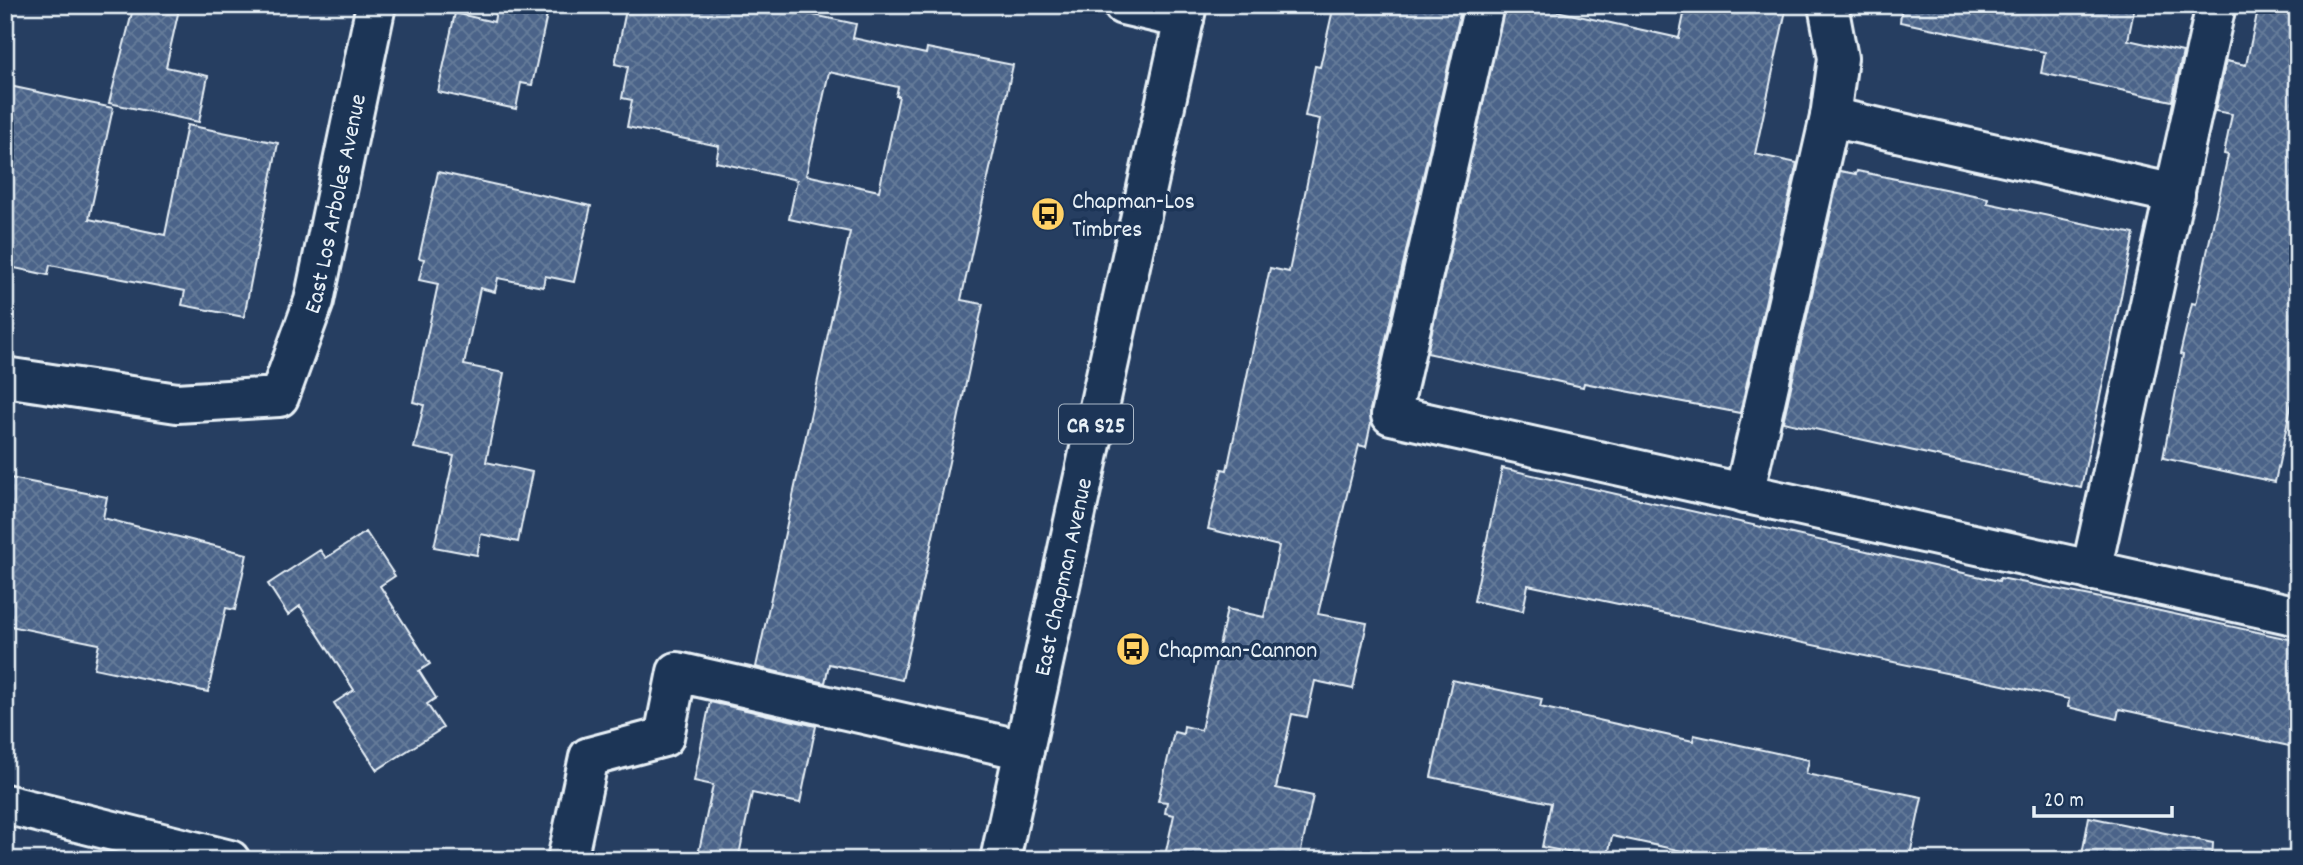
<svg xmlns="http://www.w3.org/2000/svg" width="2303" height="865" viewBox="0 0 2303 865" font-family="Dekko,sans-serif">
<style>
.building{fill:url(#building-cross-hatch);stroke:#e8f1f8;stroke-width:2;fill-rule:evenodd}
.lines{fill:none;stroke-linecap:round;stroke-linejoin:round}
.minor-casing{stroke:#e8f1f8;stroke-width:44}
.major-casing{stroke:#e8f1f8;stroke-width:44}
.minor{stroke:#1d3557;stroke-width:38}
.major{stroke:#1d3557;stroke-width:38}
.labels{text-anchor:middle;stroke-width:7;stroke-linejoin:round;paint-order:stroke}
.shield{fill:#1d3557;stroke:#abb9c8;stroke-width:2}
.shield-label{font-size:23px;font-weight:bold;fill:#e8f1f8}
.poi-label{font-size:24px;fill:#e8f1f8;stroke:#1d3557;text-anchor:start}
.street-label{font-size:24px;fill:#e8f1f8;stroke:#1d3557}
</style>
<defs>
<pattern id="building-cross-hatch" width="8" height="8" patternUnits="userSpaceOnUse" patternTransform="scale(1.75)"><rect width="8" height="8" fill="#4b6489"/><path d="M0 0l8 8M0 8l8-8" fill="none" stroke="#657b9a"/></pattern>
</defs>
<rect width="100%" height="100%" fill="#263e61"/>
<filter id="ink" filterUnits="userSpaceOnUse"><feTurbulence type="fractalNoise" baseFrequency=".0143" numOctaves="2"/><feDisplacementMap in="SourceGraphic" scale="14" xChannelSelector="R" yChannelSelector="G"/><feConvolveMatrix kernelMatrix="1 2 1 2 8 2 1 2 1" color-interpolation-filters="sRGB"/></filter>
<g filter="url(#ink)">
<path class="building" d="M 134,5 L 180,5 L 166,67 L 208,76 L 199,122 L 109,103 Z
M 497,5 L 549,5 L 532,85 L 521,83 L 516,109 L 438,92 L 455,13 L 494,22 Z
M 627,5 L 811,5 L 809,14 L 856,24 L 853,38 L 926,54 L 927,48 L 1013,65 L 961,300 L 983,304 L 902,680 L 829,664 L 825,683 L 756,667 L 850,232 L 789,219 L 797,180 L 716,162 L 719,146 L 627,127 L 632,100 L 622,98 L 628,67 L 615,64 ZM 829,72 L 898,87 L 896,96 L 899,96 L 879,191 L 806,175 Z
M 1334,5 L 1462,5 L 1370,410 L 1371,423 L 1366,447 L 1359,445 L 1318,614 L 1367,623 L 1353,689 L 1315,681 L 1307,717 L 1292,714 L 1276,788 L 1313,796 L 1299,860 L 1164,860 L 1174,815 L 1165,813 L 1167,802 L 1158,801 L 1174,732 L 1183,734 L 1184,726 L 1201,730 L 1227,609 L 1264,617 L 1279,546 L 1208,529 L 1222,469 L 1227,470 L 1270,268 L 1289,272 L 1320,119 L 1305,116 L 1315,66 L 1320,67 Z
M 1505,5 L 1529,5 L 1679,38 L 1686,5 L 1761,5 L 1786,10 L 1755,154 L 1797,163 L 1740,413 L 1584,383 L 1583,387 L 1427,353 Z
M 1902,5 L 2135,5 L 2128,40 L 2183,52 L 2172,101 L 2041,73 L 2045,52 L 1900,22 Z
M 2259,5 L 2298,11 L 2298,373 L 2275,482 L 2163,458 L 2183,355 L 2180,354 L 2192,303 L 2196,304 L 2228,155 L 2224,154 L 2232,114 L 2215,111 L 2226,61 L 2246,65 Z
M 5,85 L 113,108 L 89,219 L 165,235 L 187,125 L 278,143 L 244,317 L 182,305 L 185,291 L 50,265 L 48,275 L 5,266 Z
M 1840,171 L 1856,174 L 1857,171 L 1988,198 L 1987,203 L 2134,234 L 2081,488 L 1783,422 Z
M 438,172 L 591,206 L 574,282 L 545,276 L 543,287 L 498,278 L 495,292 L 480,288 L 464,365 L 504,373 L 486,462 L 532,472 L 518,542 L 481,534 L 477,555 L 434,547 L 454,456 L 414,448 L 424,405 L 413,402 L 438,284 L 419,280 L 424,259 L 419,258 Z
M 1502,468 L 1999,581 L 2000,578 L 2091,596 L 2298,641 L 2298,748 L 2119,709 L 2117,719 L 2068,707 L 2069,699 L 1528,585 L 1523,611 L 1474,601 Z
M 5,477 L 107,497 L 103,518 L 247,554 L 235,610 L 226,608 L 208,692 L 94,668 L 99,644 L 5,625 Z
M 366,532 L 395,576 L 380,586 L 430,664 L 419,671 L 436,698 L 427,704 L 443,728 L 377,770 L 334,703 L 354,690 L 300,606 L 288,615 L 268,584 L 320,550 L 326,558 Z
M 1452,680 L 1542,699 L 1540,707 L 1693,741 L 1694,735 L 1809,760 L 1806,774 L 1922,797 L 1909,860 L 1700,860 L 1701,855 L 1612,836 L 1607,860 L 1542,847 L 1551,803 L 1431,777 Z
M 710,702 L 816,726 L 800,803 L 752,793 L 738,860 L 697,860 L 713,785 L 694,781 Z
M 2089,817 L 2213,843 L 2212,860 L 2081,860 Z"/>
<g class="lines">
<g class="minor-casing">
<g id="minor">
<path d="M 1123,5 L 1184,19"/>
<path d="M 1484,5 L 1391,415 L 2298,616"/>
<path d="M 1830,117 L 2175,194"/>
<path id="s1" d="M 5,377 L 177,403 L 279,397 L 314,301 L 376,5"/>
<path d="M 1744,494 L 1830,117 L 1838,58 L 1828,5"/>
<path d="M 2091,571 L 2216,5"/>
<path d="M 567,860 L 589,757 L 664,737 L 677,672 L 1024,750"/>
</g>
</g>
<g class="major-casing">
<g id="major">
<path d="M 5,804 L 230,860"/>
<path id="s2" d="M 1000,860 L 1187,5"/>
</g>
</g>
<use href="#minor" class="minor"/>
<use href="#major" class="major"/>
</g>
</g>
<defs>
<g id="bus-disc" transform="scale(1.75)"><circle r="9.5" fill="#ffd166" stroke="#1d3557"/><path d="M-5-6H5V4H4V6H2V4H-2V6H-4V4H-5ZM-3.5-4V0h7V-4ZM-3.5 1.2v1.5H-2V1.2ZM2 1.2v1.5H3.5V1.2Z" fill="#111"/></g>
</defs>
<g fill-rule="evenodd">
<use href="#bus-disc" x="1048" y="214"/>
<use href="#bus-disc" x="1133" y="649"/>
</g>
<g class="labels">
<rect class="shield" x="1059" y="404.5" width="74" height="39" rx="5"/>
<g class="shield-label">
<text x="1096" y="432">CR S25</text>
</g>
<g class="poi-label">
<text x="1072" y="208">Chapman-Los<tspan x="1072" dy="28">Timbres</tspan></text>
<text x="1158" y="657">Chapman-Cannon</text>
</g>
<g class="street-label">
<text dy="8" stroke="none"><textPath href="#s1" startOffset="478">East Los Arboles Avenue</textPath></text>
<text dy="8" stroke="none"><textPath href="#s2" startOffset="290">East Chapman Avenue</textPath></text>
</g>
</g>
<rect width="2303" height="865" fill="none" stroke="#1d3557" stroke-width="28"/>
<rect x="14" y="14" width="2275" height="837" fill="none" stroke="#e8f1f8" stroke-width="2.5" filter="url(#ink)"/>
<path d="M2034 806v10h138v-10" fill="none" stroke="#e8f1f8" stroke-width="3.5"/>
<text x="2044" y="806" font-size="21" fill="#e8f1f8" stroke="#1d3557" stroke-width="5" paint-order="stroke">20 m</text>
</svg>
